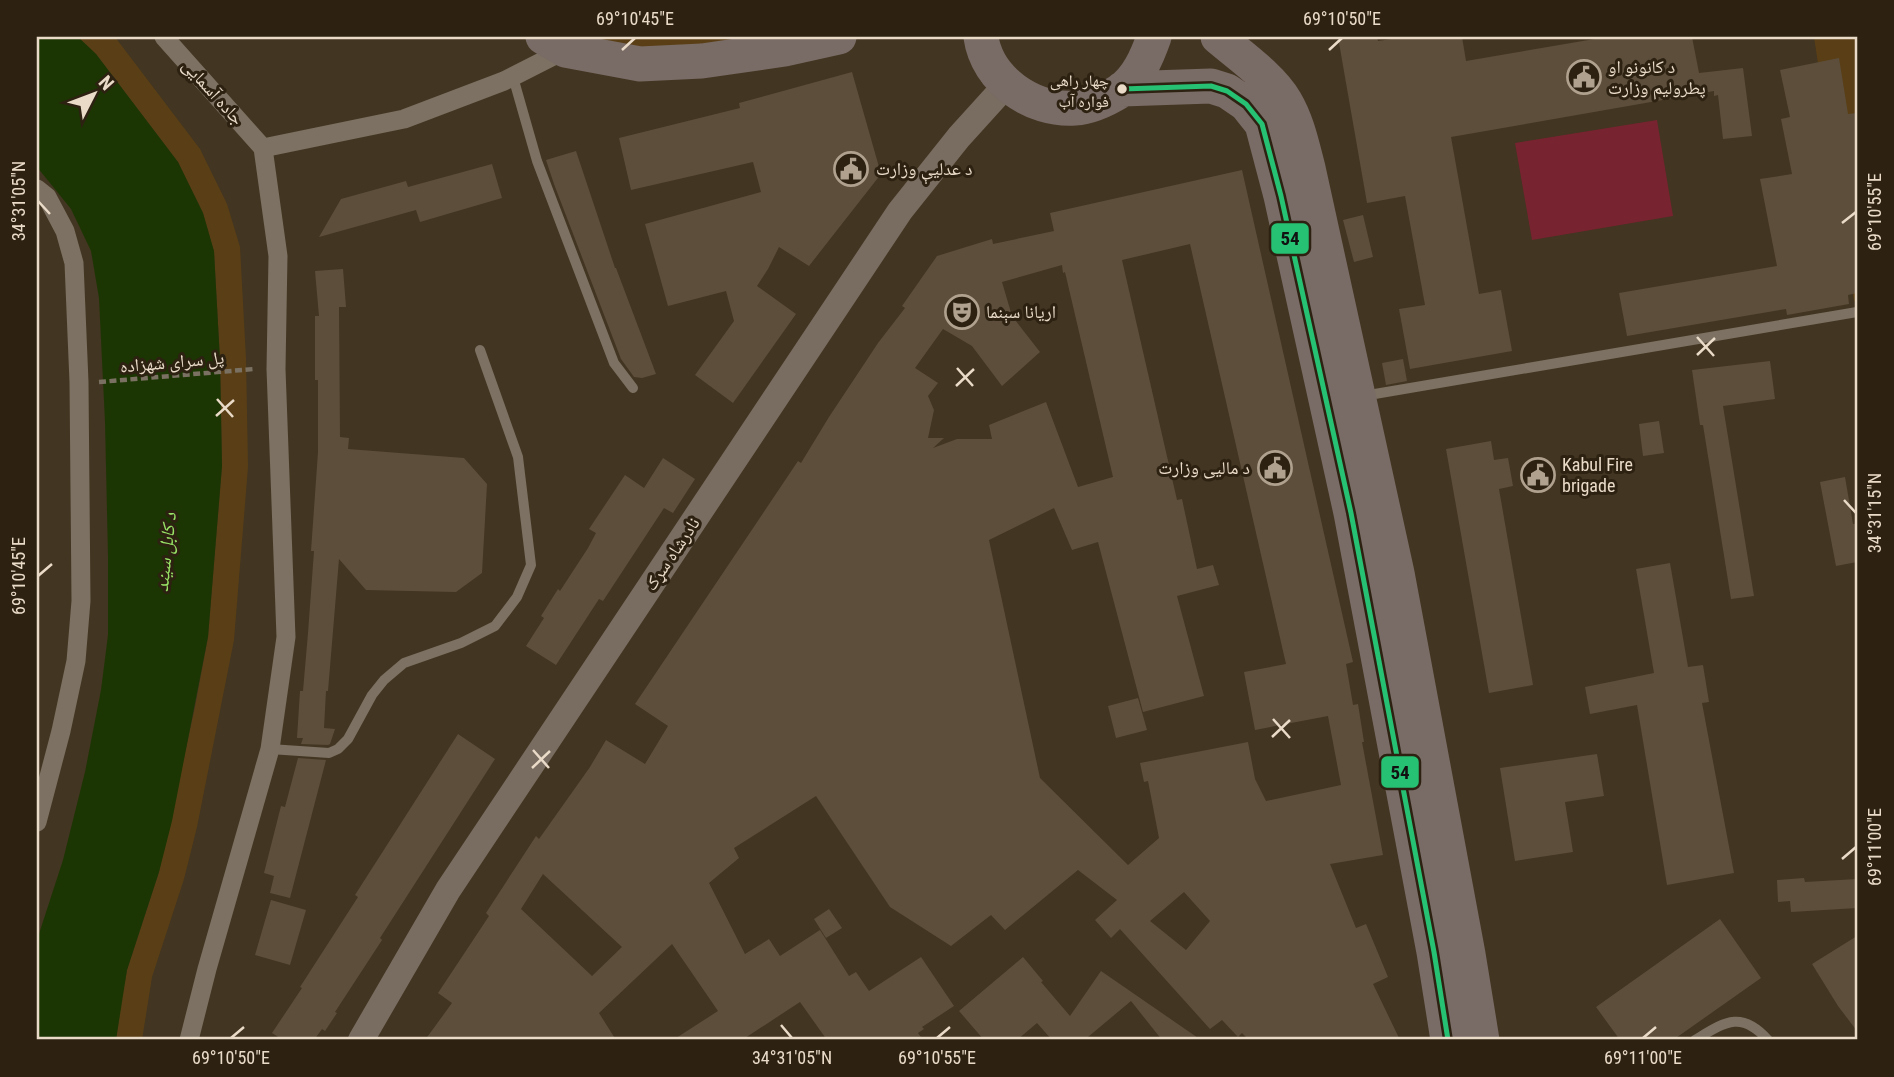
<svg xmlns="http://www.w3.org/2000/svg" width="1894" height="1077" viewBox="0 0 1894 1077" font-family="'Roboto Condensed','Noto Naskh Arabic',sans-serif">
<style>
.built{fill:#5a3f16}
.green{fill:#782330}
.water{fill:#1c3603}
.building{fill:#5c4e3b;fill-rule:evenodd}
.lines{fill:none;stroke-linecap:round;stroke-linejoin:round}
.path{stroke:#7b7163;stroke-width:4.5;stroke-dasharray:7 3.5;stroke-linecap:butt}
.lane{stroke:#7c7162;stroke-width:10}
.street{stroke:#7c7162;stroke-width:19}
.secondary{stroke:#796c61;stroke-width:26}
.highway{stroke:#796b65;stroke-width:35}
.bus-1-casing{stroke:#2d2212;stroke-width:10}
.bus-1{stroke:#26c172;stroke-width:5}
.ticks{fill:none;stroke:#eadbc8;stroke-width:2.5}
.bus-dot{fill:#eadbc8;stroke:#2d2212;stroke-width:2.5}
.labels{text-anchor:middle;stroke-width:6;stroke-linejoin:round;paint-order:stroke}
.bus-label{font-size:16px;fill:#eadbc8;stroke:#2d2212;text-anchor:end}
.poi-label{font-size:18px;fill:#eadbc8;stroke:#2d2212;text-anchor:start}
.street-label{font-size:18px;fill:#eadbc8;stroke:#2d2212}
.water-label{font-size:19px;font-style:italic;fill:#98e366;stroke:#2d2212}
.line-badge{stroke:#2d2212;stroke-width:2.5}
.pale-badge-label{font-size:19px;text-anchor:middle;font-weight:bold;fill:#111}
.neatline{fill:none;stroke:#eadbc8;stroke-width:2.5}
.ticks-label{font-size:18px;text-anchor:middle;fill:#eadbc8}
</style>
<rect width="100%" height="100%" fill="#423521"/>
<path class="built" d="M 78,37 L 115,37 L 200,149 L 227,204 L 240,247 L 246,359 L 248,467 L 234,640 L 197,827 L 184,879 L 152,977 L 142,1040 L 116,1040 L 122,997 L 127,970 L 159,872 L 195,707 L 208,637 L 222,466 L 220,360 L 214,252 L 203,213 L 178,162 L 96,54 Z
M 543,37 L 839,37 L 702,61 Z
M 1814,37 L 1857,37 L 1857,301 L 1854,301 Z"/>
<path class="green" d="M 1657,120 L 1673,216 L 1532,240 L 1515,143 Z"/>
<path class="water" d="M 37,37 L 78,37 L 96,54 L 178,162 L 203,213 L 214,251 L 220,360 L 222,466 L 208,637 L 172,821 L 159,872 L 127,970 L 116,1040 L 37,1040 L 37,940 L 63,860 L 85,772 L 101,690 L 108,635 L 108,556 L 105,422 L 99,298 L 91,251 L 71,209 L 37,167 Z"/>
<path class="building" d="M 1338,37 L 1377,37 L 1378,41 L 1405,37 L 1462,37 L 1466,61 L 1606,37 L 1692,37 L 1699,73 L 1743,68 L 1752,136 L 1723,139 L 1718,95 L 1714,96 L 1714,91 L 1451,137 L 1479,294 L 1501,290 L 1512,351 L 1410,369 L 1399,309 L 1425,305 L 1405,196 L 1367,203 Z
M 1839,58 L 1848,114 L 1857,113 L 1857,293 L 1848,295 L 1849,304 L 1787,315 L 1786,309 L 1627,336 L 1619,293 L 1777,266 L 1760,179 L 1792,174 L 1781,119 L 1790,117 L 1780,70 Z
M 852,72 L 881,174 L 809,266 L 779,247 L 768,269 L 757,286 L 796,314 L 733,403 L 695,375 L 734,321 L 726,291 L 668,306 L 645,224 L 761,192 L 753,162 L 631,190 L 619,138 L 740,108 L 739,103 Z
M 576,151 L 615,268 L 616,268 L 656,374 L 642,378 L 634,377 L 621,359 L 554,184 L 546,160 Z
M 492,164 L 502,198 L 420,222 L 416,210 L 319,237 L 341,199 L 406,181 L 408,187 Z
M 1242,170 L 1353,662 L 1346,664 L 1353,705 L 1358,704 L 1364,742 L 1362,742 L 1383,855 L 1330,864 L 1356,928 L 1366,924 L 1388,977 L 1373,984 L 1400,1040 L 1249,1040 L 1242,1033 L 1238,1037 L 1222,1020 L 1210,1029 L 1120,929 L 1111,938 L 1095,920 L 1117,900 L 1078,870 L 1005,930 L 991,915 L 951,946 L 890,907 L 816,796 L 734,848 L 739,858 L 709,883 L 745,954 L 769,939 L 780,956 L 820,930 L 849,976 L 856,972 L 869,991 L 921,957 L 954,1006 L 922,1027 L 924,1029 L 918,1033 L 923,1040 L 827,1040 L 800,1002 L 742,1040 L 673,1040 L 718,1011 L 672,944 L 599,1013 L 616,1040 L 425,1040 L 452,1003 L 438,993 L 489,916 L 486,913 L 536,836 L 539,839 L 590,767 L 606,740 L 645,764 L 668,726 L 635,704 L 798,461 L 801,463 L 829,417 L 878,343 L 905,308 L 902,306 L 937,256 L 992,239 L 993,244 L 1054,231 L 1050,213 ZM 1190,244 L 1286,664 L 1244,672 L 1255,730 L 1328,716 L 1341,785 L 1266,801 L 1255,779 L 1248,742 L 1140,763 L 1144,782 L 1148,781 L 1159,838 L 1128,865 L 1040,778 L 989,540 L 1054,508 L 1072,550 L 1098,542 L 1143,712 L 1204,696 L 1177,596 L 1219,585 L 1213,565 L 1197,569 L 1182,499 L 1177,500 L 1122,260 ZM 1062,265 L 1063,273 L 1065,272 L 1113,477 L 1078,487 L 1046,402 L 989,425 L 992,439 L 957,439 L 933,448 L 944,438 L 928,438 L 934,410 L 928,396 L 938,383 L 915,368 L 943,329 L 972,346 L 1002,386 L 1040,352 L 1012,316 L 1002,282 ZM 543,874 L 622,947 L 592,976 L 521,909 ZM 1184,892 L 1210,921 L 1186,950 L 1150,921 Z
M 1363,215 L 1373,257 L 1354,262 L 1343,220 Z
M 343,269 L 346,307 L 339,307 L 340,437 L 349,438 L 348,449 L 464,458 L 487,484 L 482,573 L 456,592 L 366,590 L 339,559 L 328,691 L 326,691 L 324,728 L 335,729 L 330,744 L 328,745 L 301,744 L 303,738 L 297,738 L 300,691 L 303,691 L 308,633 L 314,551 L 311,551 L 318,452 L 318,380 L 315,380 L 315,316 L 319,316 L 315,271 Z
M 1403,359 L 1407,381 L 1386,385 L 1382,363 Z
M 1770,361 L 1775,399 L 1723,406 L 1754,596 L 1731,599 L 1703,425 L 1700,425 L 1692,370 Z
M 1659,421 L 1664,453 L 1643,456 L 1639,424 Z
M 1491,441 L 1494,460 L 1508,458 L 1513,486 L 1499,489 L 1533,685 L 1489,693 L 1446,449 Z
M 663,458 L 695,479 L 673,513 L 664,508 L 603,601 L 599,599 L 556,665 L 526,646 L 544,618 L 541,616 L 558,589 L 560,591 L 588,548 L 596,533 L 589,529 L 625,475 L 644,488 Z
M 1845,477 L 1853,524 L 1857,523 L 1857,562 L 1836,566 L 1820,482 Z
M 1670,563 L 1688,667 L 1703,665 L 1709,702 L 1702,703 L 1734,873 L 1667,885 L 1637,705 L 1590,714 L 1585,687 L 1654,673 L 1636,569 Z
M 1138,698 L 1147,730 L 1116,738 L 1108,706 Z
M 458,734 L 495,759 L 380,938 L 382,940 L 335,1012 L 337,1013 L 325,1031 L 322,1029 L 314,1040 L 283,1040 L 272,1033 L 302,988 L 300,987 L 358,897 L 355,895 Z
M 1597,754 L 1604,796 L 1565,802 L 1573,852 L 1515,861 L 1500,768 Z
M 298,758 L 326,760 L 290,898 L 270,893 L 274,876 L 264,873 L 281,806 L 285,807 Z
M 1804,878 L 1805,882 L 1857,879 L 1857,908 L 1791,912 L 1790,901 L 1778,902 L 1777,880 Z
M 271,900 L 306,910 L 290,965 L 255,955 Z
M 829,909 L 842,928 L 826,938 L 814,919 Z
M 1720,919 L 1761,978 L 1673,1040 L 1620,1040 L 1596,1007 Z
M 1857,936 L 1857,1031 L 1838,1006 L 1812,964 Z
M 1023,957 L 1043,981 L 1041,982 L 1070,1016 L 1101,971 L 1201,1040 L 1162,1040 L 1131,1001 L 1088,1037 L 1091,1040 L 1052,1040 L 1037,1023 L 1017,1040 L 984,1040 L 959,1011 Z"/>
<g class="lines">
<path class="path" d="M 99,382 L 254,369"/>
<path class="lane" d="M 513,77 L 537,161 L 614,363 L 633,388
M 1363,396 L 1857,312
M 270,749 L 329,753 L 338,749 L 348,739 L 372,695 L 384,680 L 404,663 L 461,643 L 495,626 L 517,597 L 531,565 L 518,457 L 480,350
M 1695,1040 C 1725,1022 1741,1010 1768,1040"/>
<path class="street" d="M 164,37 L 263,148
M 263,148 L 404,119 L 504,81 L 565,50
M 37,189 L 47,197 L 65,231 L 74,263 L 79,382 L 81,601 L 76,661 L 61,731 L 37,822
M 189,1040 L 207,969 L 270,749 L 286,637 L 276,369 L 278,256 L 263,148"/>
<path class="secondary" d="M 361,1040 L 448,890 L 900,211 L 959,137 L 1007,84"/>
<path class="highway" d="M 543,37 L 565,50 L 640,64 L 702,61 L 785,49 L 839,37
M 981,37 C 987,80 1032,111 1075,108 C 1091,107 1107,99 1120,91 C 1138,78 1147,57 1154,37
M 1218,37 C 1239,55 1271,77 1285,101 C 1297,121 1302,145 1308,168 L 1397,573 L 1468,954 L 1482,1040
M 1122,89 L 1211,86 L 1227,91 L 1246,104 L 1262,124 L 1281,196 L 1351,513 L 1434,952 L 1448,1040"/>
<g class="bus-1-casing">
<path id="bus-1" d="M 1122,89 L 1211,86 L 1227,91 L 1246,104 L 1262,124 L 1281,196 L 1351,513 L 1434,952 L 1448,1040"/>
</g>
<use href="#bus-1" class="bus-1"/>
</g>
<path class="ticks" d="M 622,50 L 635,38M 1329,50 L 1342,38M 38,201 L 50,214M 1842,223 L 1856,212M 1697,337 L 1714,356M 1697,355 L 1715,338M 957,368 L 973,386M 956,386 L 974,369M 217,399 L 233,417M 216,416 L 234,400M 1844,500 L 1856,513M 38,576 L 52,564M 1273,719 L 1290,738M 1272,737 L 1290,720M 533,750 L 549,768M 532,768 L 550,751M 1842,859 L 1856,847M 781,1025 L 792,1038M 231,1038 L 244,1027M 937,1038 L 950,1027M 1643,1038 L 1656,1027"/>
<defs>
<g id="civic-ring" transform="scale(1.75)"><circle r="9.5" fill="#2d2212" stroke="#afa18e" stroke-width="1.5"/><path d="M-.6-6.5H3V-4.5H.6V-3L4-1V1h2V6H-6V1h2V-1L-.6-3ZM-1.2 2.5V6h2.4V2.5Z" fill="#afa18e"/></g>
<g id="theatre-ring" transform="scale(1.75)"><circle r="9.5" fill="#2d2212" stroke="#afa18e" stroke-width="1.5"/><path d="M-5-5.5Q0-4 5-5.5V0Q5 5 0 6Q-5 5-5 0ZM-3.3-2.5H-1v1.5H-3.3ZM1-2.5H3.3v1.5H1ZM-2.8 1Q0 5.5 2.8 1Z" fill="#afa18e"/></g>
</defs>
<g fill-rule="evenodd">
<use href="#civic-ring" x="1584" y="77"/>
<use href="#civic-ring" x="851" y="169"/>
<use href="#theatre-ring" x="962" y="312"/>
<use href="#civic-ring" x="1275" y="468"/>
<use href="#civic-ring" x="1538" y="475"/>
</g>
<circle class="bus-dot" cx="1122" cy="89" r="6"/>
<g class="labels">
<g class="bus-label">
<text x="1109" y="86">چهار راهی<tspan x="1109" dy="21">فواره آب</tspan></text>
</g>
<g class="poi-label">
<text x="1608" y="73">د کانونو او<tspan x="1608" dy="21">پطرولیم وزارت</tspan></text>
<text x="876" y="175">د عدلیې وزارت</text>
<text x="986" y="318">اريانا سېنما</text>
<text x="1562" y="471">Kabul Fire<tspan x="1562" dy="21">brigade</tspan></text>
<text x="1250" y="474" text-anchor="end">د مالیی وزارت</text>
</g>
<g class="street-label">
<text transform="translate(213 92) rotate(48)" y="6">جاده آسمایی</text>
<text transform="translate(172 362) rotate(-5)" y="6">پل سرای شهزاده</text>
<text transform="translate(672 554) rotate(-56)" y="6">نادرشاه سړک</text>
</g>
<g class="water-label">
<text transform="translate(165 552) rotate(-84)" y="7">د کابل سيند</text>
</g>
</g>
<g class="line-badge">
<rect x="1270" y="222" width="40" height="33" rx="7" fill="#26c172"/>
<rect x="1380" y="755" width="40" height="34" rx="7" fill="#26c172"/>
</g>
<g class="pale-badge-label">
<text x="1290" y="245">54</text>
<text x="1400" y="779">54</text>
</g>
<rect width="1894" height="1077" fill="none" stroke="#2d2212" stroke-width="77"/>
<g transform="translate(94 94) rotate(48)" stroke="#2d2212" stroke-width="5" paint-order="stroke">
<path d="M0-5L12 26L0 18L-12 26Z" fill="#eadbc8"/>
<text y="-10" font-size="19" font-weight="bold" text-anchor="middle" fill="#eadbc8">N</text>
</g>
<rect x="38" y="38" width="1818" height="1000" class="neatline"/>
<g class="ticks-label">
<text x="635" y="25">69°10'45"E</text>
<text x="1342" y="25">69°10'50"E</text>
<text transform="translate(19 201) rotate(-90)" y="6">34°31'05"N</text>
<text transform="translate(1875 212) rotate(-90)" y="6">69°10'55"E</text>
<text transform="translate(1875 513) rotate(-90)" y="6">34°31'15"N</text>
<text transform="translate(19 576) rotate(-90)" y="6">69°10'45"E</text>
<text transform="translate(1875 847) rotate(-90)" y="6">69°11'00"E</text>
<text x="231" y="1064">69°10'50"E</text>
<text x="792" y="1064">34°31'05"N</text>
<text x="937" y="1064">69°10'55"E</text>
<text x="1643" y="1064">69°11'00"E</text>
</g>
</svg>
